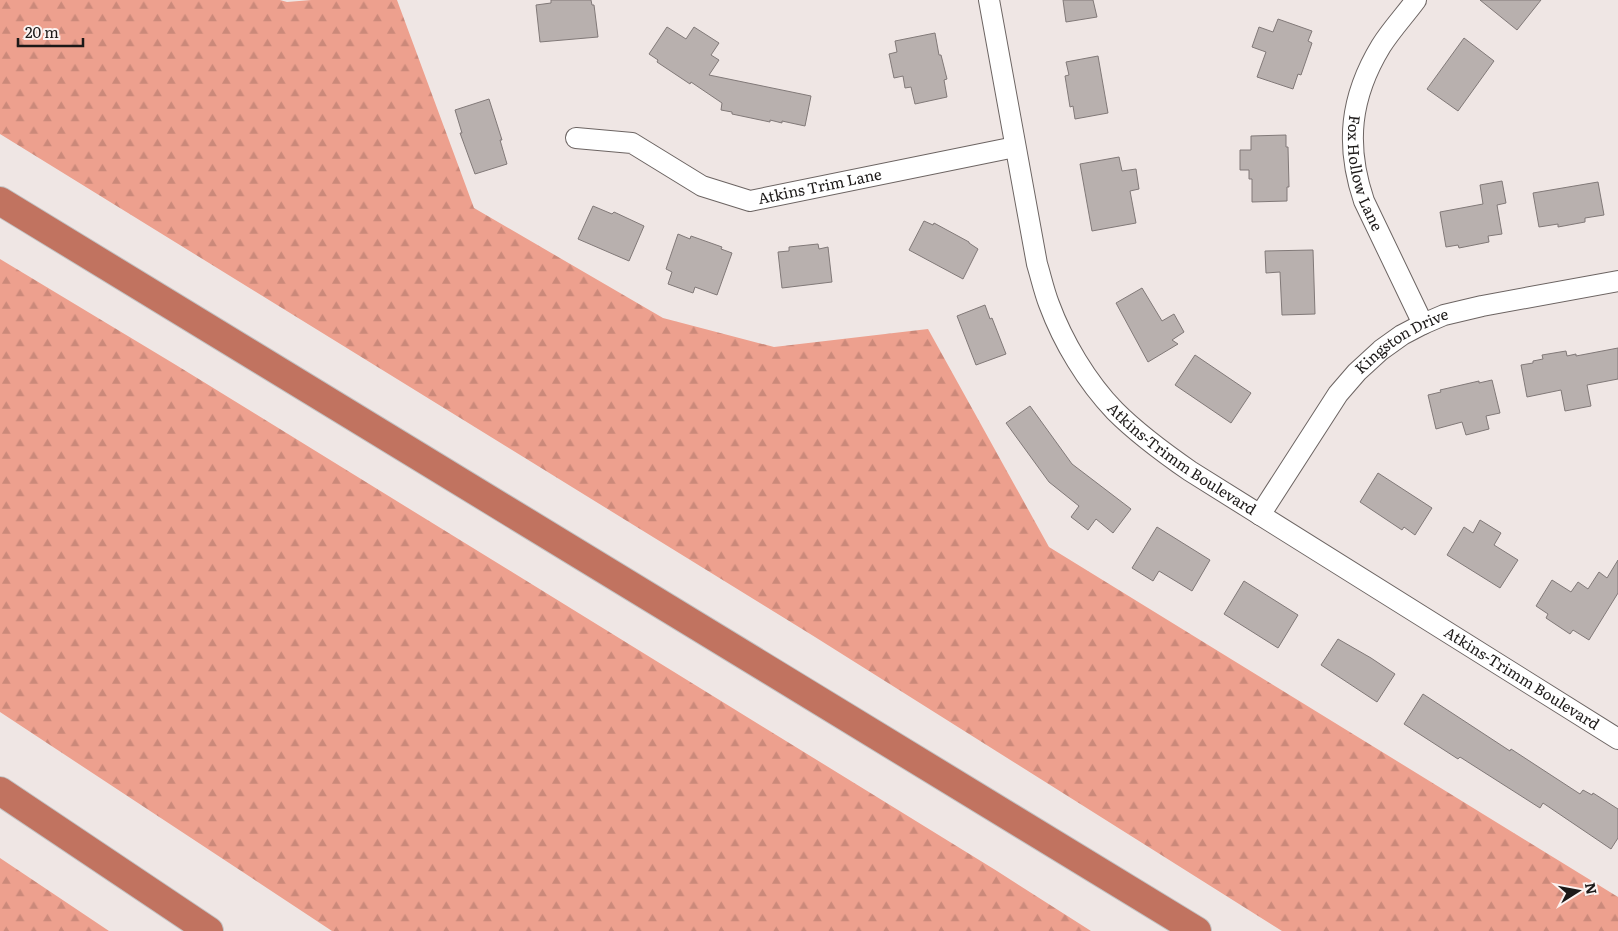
<svg xmlns="http://www.w3.org/2000/svg" width="1618" height="931" viewBox="0 0 1618 931" font-family="Literata,serif">
<style>
.forest{fill:url(#forest-firs)}
.building{fill:#b8b0ae;stroke:#817978}
.lines{fill:none;stroke-linecap:round;stroke-linejoin:round}
.minor-casing{stroke:#6c6462;stroke-width:22}
.motorway-casing{stroke:#c4c3c3;stroke-width:30}
.minor{stroke:#fff;stroke-width:20}
.motorway{stroke:#c17360;stroke-width:28}
.labels{text-anchor:middle;stroke-width:4.5;stroke-linejoin:round;paint-order:stroke}
.street-label{font-size:15px;fill:#1c1918;stroke:#fcf3f1}
</style>
<defs>
<pattern id="forest-firs" width="22" height="20" patternUnits="userSpaceOnUse" patternTransform="scale(1.25)"><rect width="22" height="20" fill="#eda08e"/><path d="M5 1l3.5 6h-7zM16 11l3.5 6h-7z" fill="#cb897a"/></pattern>
</defs>
<rect width="100%" height="100%" fill="#efe6e4"/>
<path class="forest" d="M 0,0 L 280,0 L 287,2 L 311,0 L 397,0 L 474,208 L 663,318 L 774,347 L 928,329 L 1049,547 L 1618,897 L 1618,931 L 1282,931 L 815,637 L 0,134 Z
M 0,259 L 176,365 L 997,871 L 1091,931 L 332,931 L 0,712 Z
M 0,858 L 109,931 L 0,931 Z"/>
<path class="building" d="M 551,0 L 591,0 L 592,5 L 594,5 L 598,37 L 540,42 L 536,5 L 551,3 Z
M 1063,0 L 1093,0 L 1097,17 L 1066,22 Z
M 1480,0 L 1541,0 L 1517,30 Z
M 1278,19 L 1312,31 L 1308,41 L 1312,43 L 1301,75 L 1298,74 L 1293,89 L 1257,77 L 1266,52 L 1252,47 L 1259,27 L 1273,32 Z
M 667,27 L 686,39 L 694,27 L 719,43 L 711,55 L 719,60 L 709,75 L 811,96 L 805,126 L 782,121 L 782,123 L 770,120 L 770,122 L 732,114 L 732,112 L 721,110 L 722,103 L 691,82 L 690,84 L 657,62 L 658,60 L 649,54 Z
M 935,33 L 939,55 L 941,55 L 947,79 L 944,80 L 947,97 L 915,104 L 911,87 L 905,88 L 903,76 L 894,78 L 889,54 L 897,52 L 895,41 Z
M 1464,38 L 1494,61 L 1458,111 L 1427,89 Z
M 1098,56 L 1108,113 L 1075,119 L 1073,106 L 1070,107 L 1065,76 L 1069,75 L 1066,62 Z
M 489,99 L 502,140 L 500,140 L 507,164 L 475,174 L 460,133 L 462,133 L 455,110 Z
M 1286,135 L 1286,147 L 1288,147 L 1289,187 L 1287,187 L 1287,201 L 1252,202 L 1252,179 L 1249,179 L 1249,170 L 1240,170 L 1240,150 L 1251,150 L 1251,136 Z
M 1119,157 L 1122,171 L 1136,169 L 1139,189 L 1130,191 L 1136,223 L 1092,231 L 1080,164 Z
M 1502,181 L 1506,203 L 1497,205 L 1502,234 L 1488,236 L 1489,242 L 1459,248 L 1458,245 L 1446,247 L 1440,212 L 1483,204 L 1480,185 Z
M 1598,182 L 1604,215 L 1585,218 L 1585,222 L 1558,227 L 1558,224 L 1539,227 L 1533,193 Z
M 593,206 L 612,214 L 614,212 L 644,226 L 629,261 L 578,239 Z
M 924,221 L 933,225 L 934,223 L 969,242 L 969,243 L 978,249 L 963,279 L 909,250 Z
M 678,234 L 690,239 L 691,236 L 722,247 L 721,249 L 732,253 L 717,295 L 695,287 L 693,293 L 668,284 L 672,272 L 666,269 Z
M 818,244 L 819,249 L 828,247 L 832,282 L 782,288 L 778,252 L 789,251 L 789,247 Z
M 1313,250 L 1315,314 L 1282,315 L 1280,272 L 1266,273 L 1265,251 Z
M 1142,288 L 1162,321 L 1174,314 L 1184,332 L 1172,340 L 1178,344 L 1148,362 L 1116,303 Z
M 985,305 L 990,319 L 992,318 L 1006,354 L 976,365 L 957,316 Z
M 1618,348 L 1618,379 L 1587,385 L 1591,406 L 1565,411 L 1561,390 L 1527,397 L 1521,365 L 1533,363 L 1533,361 L 1543,359 L 1542,355 L 1566,351 L 1567,356 L 1576,354 L 1576,356 Z
M 1195,355 L 1251,393 L 1231,423 L 1175,385 Z
M 1492,380 L 1500,413 L 1486,416 L 1489,429 L 1466,435 L 1462,422 L 1436,429 L 1428,395 L 1441,392 L 1440,390 L 1479,381 L 1479,383 Z
M 1030,406 L 1072,464 L 1131,509 L 1113,533 L 1096,519 L 1088,530 L 1071,517 L 1079,506 L 1049,482 L 1006,423 Z
M 1378,473 L 1432,508 L 1415,535 L 1404,527 L 1402,530 L 1360,502 Z
M 1480,520 L 1501,533 L 1494,545 L 1518,560 L 1500,588 L 1447,555 L 1464,527 L 1473,533 Z
M 1157,527 L 1210,560 L 1192,591 L 1159,571 L 1153,581 L 1132,568 Z
M 1618,560 L 1618,593 L 1589,640 L 1573,630 L 1570,634 L 1546,618 L 1548,614 L 1536,606 L 1552,580 L 1571,592 L 1578,582 L 1588,589 L 1599,572 L 1607,578 Z
M 1244,581 L 1298,615 L 1278,648 L 1224,614 Z
M 1338,639 L 1371,658 L 1395,674 L 1377,702 L 1321,665 Z
M 1423,694 L 1510,751 L 1511,749 L 1580,794 L 1583,790 L 1592,795 L 1593,793 L 1618,809 L 1618,838 L 1611,849 L 1543,803 L 1540,808 L 1460,757 L 1458,759 L 1404,724 Z"/>
<g class="lines">
<g class="minor-casing">
<g id="minor">
<path id="s1" d="M 989,0 L 1037,264 C 1041,277 1044,291 1049,304 C 1063,342 1087,382 1115,411 C 1138,434 1164,453 1190,471 L 1618,739"/>
<path id="s2" d="M 1416,0 C 1405,15 1391,30 1381,46 C 1350,97 1345,145 1364,201 L 1423,324"/>
<path id="s3" d="M 576,138 L 632,143 L 702,186 L 750,201 L 1015,147"/>
<path id="s4" d="M 1260,515 L 1338,394 L 1357,372 L 1381,350 L 1402,335 L 1423,324 L 1444,315 L 1482,306 L 1618,281"/>
</g>
</g>
<g class="motorway-casing">
<path id="motorway" d="M 0,201 L 1197,931
M 0,791 L 209,931"/>
</g>
<use href="#minor" class="minor"/>
<use href="#motorway" class="motorway"/>
</g>
<g class="labels">
<g class="street-label">
<text dy="5" stroke="none"><textPath href="#s2" startOffset="192">Fox Hollow Lane</textPath></text>
<text dy="5" stroke="none"><textPath href="#s3" startOffset="260">Atkins Trim Lane</textPath></text>
<text dy="5" stroke="none"><textPath href="#s4" startOffset="228">Kingston Drive</textPath></text>
<text dy="5" stroke="none"><textPath href="#s1" startOffset="519">Atkins-Trimm Boulevard</textPath></text>
<text dy="5" stroke="none"><textPath href="#s1" startOffset="924">Atkins-Trimm Boulevard</textPath></text>
</g>
</g>
<g transform="translate(1578 891) rotate(79)" stroke="#fcf3f1" stroke-width="4" paint-order="stroke">
<path d="M0-4L9 19L0 12L-9 19Z" fill="#1c1918"/>
<text y="-8" font-size="14" font-weight="bold" text-anchor="middle" fill="#1c1918">N</text>
</g>
<path d="M18 38v8h65v-8" fill="none" stroke="#1c1918" stroke-width="2.5"/>
<text x="25" y="38" font-size="15" fill="#1c1918" stroke="#fcf3f1" stroke-width="4" paint-order="stroke">20 m</text>
</svg>
